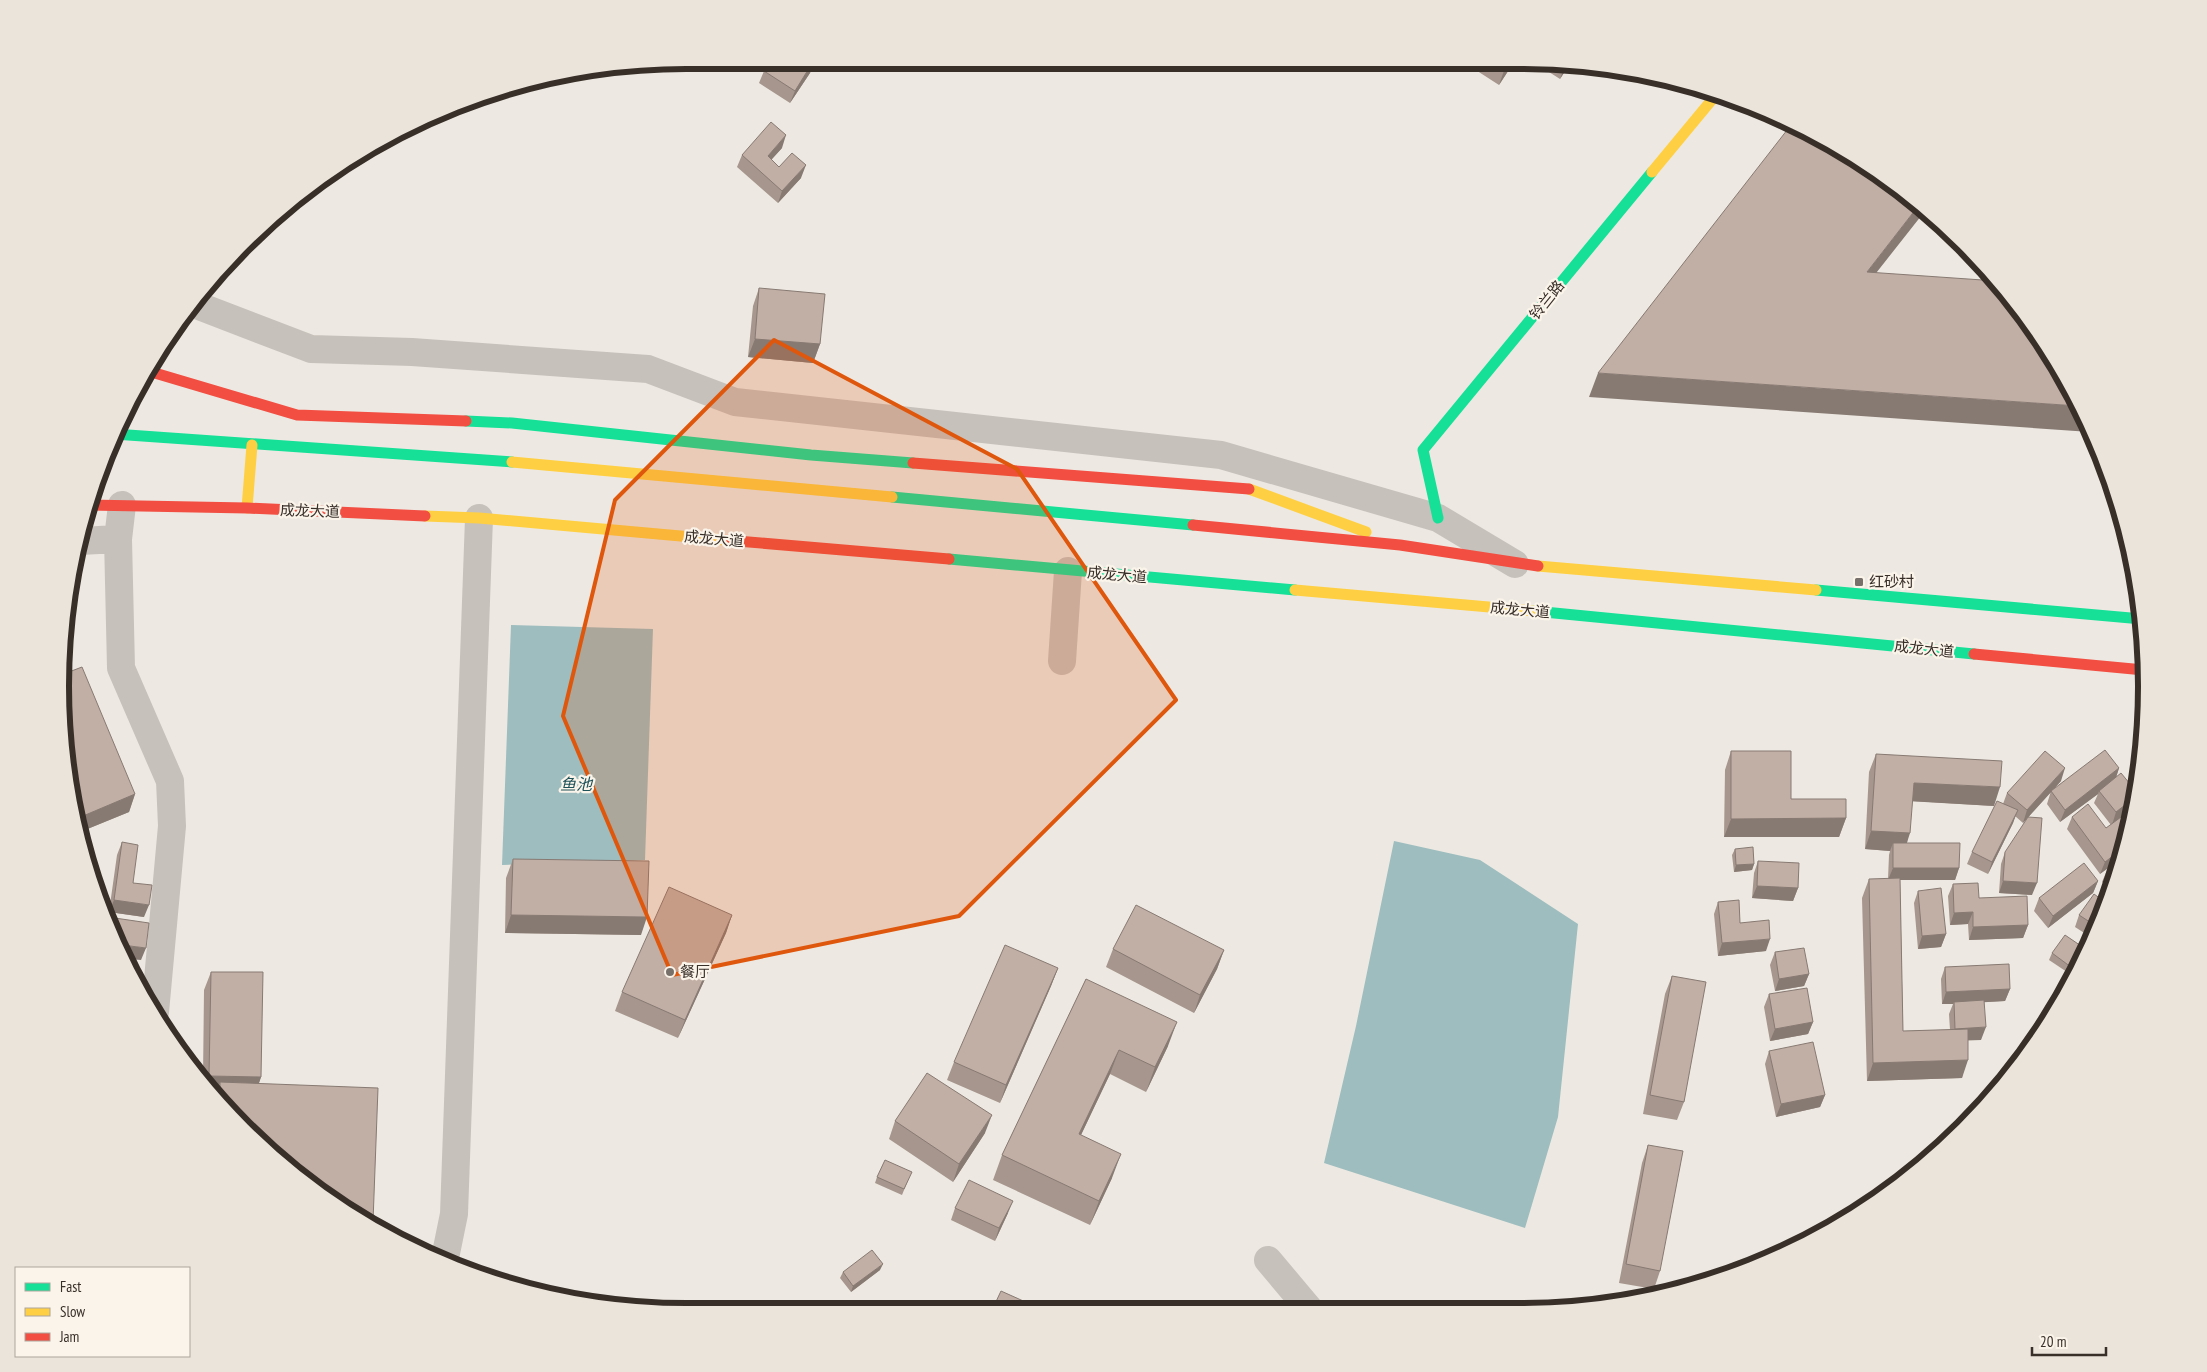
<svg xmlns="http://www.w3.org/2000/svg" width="2207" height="1372" viewBox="0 0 2207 1372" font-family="'PT Sans Narrow','Noto Sans SC',sans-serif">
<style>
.water{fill:#9ebdbf}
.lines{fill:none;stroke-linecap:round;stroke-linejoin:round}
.street{stroke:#c7c1bb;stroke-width:28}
.fast{stroke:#16e098;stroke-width:11}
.slow{stroke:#ffcf43;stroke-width:11}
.jam{stroke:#f24e42;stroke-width:11}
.wall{fill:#a6968d}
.shaded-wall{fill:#877a73}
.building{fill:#c1aea4;stroke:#877a73}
.marked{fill:#df570d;fill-opacity:0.2;stroke:#df570d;stroke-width:4;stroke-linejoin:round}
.poi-dot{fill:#77706a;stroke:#faf4ea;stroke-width:2}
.labels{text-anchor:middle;stroke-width:4.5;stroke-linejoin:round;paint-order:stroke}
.street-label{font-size:15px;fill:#382f29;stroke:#faf4ea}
.poi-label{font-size:15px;fill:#382f29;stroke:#faf4ea;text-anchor:start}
.water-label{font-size:16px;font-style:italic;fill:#1e525a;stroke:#faf4ea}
.rim{fill:none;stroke:#382f29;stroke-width:6}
</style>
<rect width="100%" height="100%" fill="#ede9e2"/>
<path class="water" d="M 511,625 L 653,629 L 645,860 L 502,865 Z
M 1394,841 L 1480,860 L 1578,924 L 1558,1117 L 1525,1228 L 1324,1163 L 1356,1026 Z"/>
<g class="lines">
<path class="street" d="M 191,303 L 311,349 L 412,352 L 648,369 L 735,402 L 1221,455 L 1438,518 L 1515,564
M 122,505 L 118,539 L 121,668 L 170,781 L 172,826 L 155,1012
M 80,541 L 118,539
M 1062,661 L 1068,571
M 1268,1260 L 1310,1310
M 444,1263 L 454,1214 L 479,518"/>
<path class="fast" d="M 466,421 L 512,423 L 811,455 L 913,463
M 114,434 L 512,462
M 892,497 L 1193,525
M 1438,518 L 1423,450 L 1652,172
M 949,559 L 1295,590
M 1816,590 L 2142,619
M 1534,611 L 1974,654"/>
<path class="slow" d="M 1652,172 L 1715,96
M 512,462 L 892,497
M 1249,489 L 1366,532
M 247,508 L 252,445
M 425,516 L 479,518 L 725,540
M 1538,566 L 1816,590
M 1295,590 L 1534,611"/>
<path class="jam" d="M 148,371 L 297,415 L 466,421
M 913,463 L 1249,489
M 88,505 L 247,508 L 425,516
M 1193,525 L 1400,545 L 1538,566
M 725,540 L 949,559
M 1974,654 L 2144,670"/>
</g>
<path class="wall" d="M 768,65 L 813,65 L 810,73 L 790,103 L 759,83 L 764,71 Z
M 1468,65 L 1512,65 L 1499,85 Z
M 1538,65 L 1569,65 L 1560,79 Z
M 782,148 L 771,160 L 779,167 L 801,178 L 778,203 L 737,167 L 742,155 Z
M 759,288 L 820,344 L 813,363 L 748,357 L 753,306 Z
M 1731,751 L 1791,799 L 1846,818 L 1839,837 L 1724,837 L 1725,770 Z
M 1876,754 L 1994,806 L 1912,801 L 1907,843 L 1959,868 L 1955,880 L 1900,880 L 1903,1031 L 1950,1030 L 1949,1014 L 1953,1004 L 1942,1004 L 1941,979 L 1945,967 L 2010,989 L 2005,1001 L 1984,1002 L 1981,1040 L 1968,1040 L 1962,1078 L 1867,1081 L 1862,898 L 1869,879 L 1888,879 L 1889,855 L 1890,851 L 1865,849 L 1869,772 Z
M 2141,757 L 2137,782 L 2135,773 Z
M 65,768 L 135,794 L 129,812 L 80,832 Z
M 2119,768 L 2116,777 L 2135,790 L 2132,808 L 2116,821 L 2126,848 L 2110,890 L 2102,882 L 2107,870 L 2110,866 L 2100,874 L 2067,829 L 2072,817 L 2106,828 L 2111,825 L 2094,803 L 2098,794 L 2060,822 L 2047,804 L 2051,791 Z
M 2061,781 L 2023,823 L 2015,816 L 2013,823 L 1988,874 L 1967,864 L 1972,852 L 2003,804 L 2007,793 Z
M 122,842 L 133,883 L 144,917 L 109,912 L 117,855 Z
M 1735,849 L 1754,864 L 1752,870 L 1734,872 L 1732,855 Z
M 2005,852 L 2032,895 L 1999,893 L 2001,864 Z
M 513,859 L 641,935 L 505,933 L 506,878 Z
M 1758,861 L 1798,888 L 1793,901 L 1752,898 L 1754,873 Z
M 2098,881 L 2093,893 L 2048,928 L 2034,911 L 2039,898 Z
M 1953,884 L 2028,925 L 2023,938 L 1969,940 L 1968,924 L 1950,925 L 1948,896 Z
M 1918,891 L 1946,934 L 1941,947 L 1918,949 L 1914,903 Z
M 1718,902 L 1740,923 L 1766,951 L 1718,956 L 1714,914 Z
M 2105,902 L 2092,938 L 2075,927 L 2079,915 Z
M 732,915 L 726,933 L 678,1038 L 615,1011 L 622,992 Z
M 1113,949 L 1224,950 L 1217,969 L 1194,1013 L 1106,967 Z
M 2087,950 L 2083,962 L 2073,976 L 2049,960 L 2052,953 Z
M 1775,952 L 1809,974 L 1804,986 L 1775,991 L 1770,965 Z
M 1058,968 L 1051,986 L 1000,1103 L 947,1080 L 954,1062 Z
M 211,972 L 261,1077 L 243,1128 L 203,1079 L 204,990 Z
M 1672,976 L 1684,1102 L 1677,1120 L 1643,1114 L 1665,994 Z
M 1086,979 L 1168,1046 L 1146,1092 L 1110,1074 L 1081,1135 L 1112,1178 L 1090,1225 L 993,1180 L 1002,1155 Z
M 1769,994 L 1813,1022 L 1808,1034 L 1770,1041 L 1764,1007 Z
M 1769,1051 L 1825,1095 L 1820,1107 L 1776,1117 L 1765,1064 Z
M 895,1121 L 985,1133 L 953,1182 L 889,1139 Z
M 1648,1145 L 1660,1271 L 1654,1289 L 1619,1283 L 1642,1163 Z
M 877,1177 L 909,1178 L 902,1195 L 875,1183 Z
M 955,1208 L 1008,1213 L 995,1241 L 951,1220 Z
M 880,1270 L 851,1292 L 840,1278 L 843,1272 Z"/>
<path class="shaded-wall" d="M 811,65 L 813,65 L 810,73 L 790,103 L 795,91 Z
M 1506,65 L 1512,65 L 1499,85 Z
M 1565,65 L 1569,65 L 1560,79 Z
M 786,135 L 782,148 L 763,169 L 768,156 Z
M 806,165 L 801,178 L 778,203 L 782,191 Z
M 1919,205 L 1925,211 L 1858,296 L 1867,272 Z
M 755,339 L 820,344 L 813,363 L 748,357 Z
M 1598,373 L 2078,406 L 2090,432 L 1589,397 Z
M 2065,768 L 2061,781 L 2023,823 L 2027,810 Z
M 2119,768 L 2115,781 L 2099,791 L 2098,794 L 2060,822 L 2065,810 Z
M 1914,783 L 2000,787 L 1994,806 L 1907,801 Z
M 135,794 L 129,812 L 80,832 L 79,827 L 83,816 Z
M 2134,798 L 2132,808 L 2112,825 L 2116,812 Z
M 2018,810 L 2013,823 L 1988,874 L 1992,862 Z
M 1846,818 L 1839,837 L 1724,837 L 1731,819 Z
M 1871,831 L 1910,833 L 1904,852 L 1893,843 L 1890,851 L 1865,849 Z
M 2126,846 L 2122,858 L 2100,874 L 2105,862 Z
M 1754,864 L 1752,870 L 1734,872 L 1736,865 Z
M 1893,868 L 1959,868 L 1955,880 L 1888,880 Z
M 2003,881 L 2037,883 L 2032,895 L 1999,893 Z
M 2098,881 L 2093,893 L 2048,928 L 2053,916 Z
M 1757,886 L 1798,888 L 1793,901 L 1752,898 Z
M 114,900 L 149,905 L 144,917 L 109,912 Z
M 1973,912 L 1968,924 L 1950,925 L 1954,913 Z
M 511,915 L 647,917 L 641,935 L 505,933 Z
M 732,915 L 726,933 L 678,1038 L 685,1020 Z
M 2028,925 L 2023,938 L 1969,940 L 1973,927 Z
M 1946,934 L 1941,947 L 1918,949 L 1922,936 Z
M 1770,939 L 1766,951 L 1718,956 L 1722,943 Z
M 122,945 L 146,948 L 141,960 L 129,959 Z
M 1224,950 L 1217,969 L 1194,1013 L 1200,995 Z
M 2085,955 L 2083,962 L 2073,976 L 2075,970 Z
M 1058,968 L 1051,986 L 1000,1103 L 1006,1085 Z
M 1809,974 L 1804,986 L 1775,991 L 1779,979 Z
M 2010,989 L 2005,1001 L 1954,1004 L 1954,1002 L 1953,1004 L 1942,1004 L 1946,992 Z
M 1177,1022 L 1168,1046 L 1146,1092 L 1155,1067 Z
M 1813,1022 L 1808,1034 L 1770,1041 L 1775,1029 Z
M 1986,1027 L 1981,1040 L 1951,1041 L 1955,1029 Z
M 1119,1050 L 1110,1074 L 1070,1158 L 1079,1134 Z
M 1968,1060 L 1962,1078 L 1867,1081 L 1873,1063 Z
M 209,1076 L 261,1077 L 255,1095 L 220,1082 L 215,1095 L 206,1084 Z
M 1825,1095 L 1820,1107 L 1776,1117 L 1781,1104 Z
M 992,1115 L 985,1133 L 953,1182 L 959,1164 Z
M 1121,1154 L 1112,1178 L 1090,1225 L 1099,1201 Z
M 1013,1201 L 1008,1213 L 995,1241 L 999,1228 Z
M 883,1264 L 880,1270 L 851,1292 L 853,1286 Z"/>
<path class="building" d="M 768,65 L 811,65 L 795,91 L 764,71 Z
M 771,122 L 786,135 L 768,156 L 779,167 L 792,153 L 806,165 L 782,191 L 742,155 Z
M 1791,125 L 1902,189 L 1919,205 L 1867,272 L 1997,281 L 2063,373 L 2078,406 L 1598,373 Z
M 759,288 L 825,294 L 820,344 L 755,339 Z
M 82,667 L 135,794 L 83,816 L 68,779 L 65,768 L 60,686 L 61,675 Z
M 2105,750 L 2119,768 L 2065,810 L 2051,791 Z
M 1731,751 L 1791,751 L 1791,799 L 1846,799 L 1846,818 L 1731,819 Z
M 2045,751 L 2065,768 L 2027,810 L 2007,793 Z
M 1876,754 L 2002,761 L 2000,787 L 1914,783 L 1910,833 L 1871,831 Z
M 2121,773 L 2135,790 L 2134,798 L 2116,812 L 2099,791 Z
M 1997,801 L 2018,810 L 1992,862 L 1972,852 Z
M 2088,804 L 2106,828 L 2132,809 L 2126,846 L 2105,862 L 2072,817 Z
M 2028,817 L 2042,818 L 2037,883 L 2003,881 L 2005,852 Z
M 122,842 L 138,845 L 133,883 L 152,885 L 149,905 L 114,900 Z
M 1893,843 L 1960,843 L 1959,868 L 1893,868 Z
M 1753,847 L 1754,864 L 1736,865 L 1735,849 Z
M 2124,853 L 2115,878 L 2107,870 Z
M 513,859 L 649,861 L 647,917 L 511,915 Z
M 1758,861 L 1799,863 L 1798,888 L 1757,886 Z
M 2084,863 L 2098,881 L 2053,916 L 2039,898 Z
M 1900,878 L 1903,1031 L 1968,1029 L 1968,1060 L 1873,1063 L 1869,879 Z
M 1978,883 L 1979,898 L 2027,896 L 2028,925 L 1973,927 L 1973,912 L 1954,913 L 1953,884 Z
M 669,887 L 732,915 L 685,1020 L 622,992 Z
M 1941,888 L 1946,934 L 1922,936 L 1918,891 Z
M 2094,894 L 2105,902 L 2096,926 L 2079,915 Z
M 1739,900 L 1740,923 L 1769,920 L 1770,939 L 1722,943 L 1718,902 Z
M 1136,905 L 1224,950 L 1200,995 L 1113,949 Z
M 108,917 L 149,923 L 146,948 L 122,945 Z
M 2065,935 L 2087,950 L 2085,955 L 2075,970 L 2052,953 Z
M 1005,945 L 1058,968 L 1006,1085 L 954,1062 Z
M 1804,948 L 1809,974 L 1779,979 L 1775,952 Z
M 2009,964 L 2010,989 L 1946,992 L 1945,967 Z
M 134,971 L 142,972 L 141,984 Z
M 211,972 L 263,972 L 261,1077 L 209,1076 Z
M 1672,976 L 1706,982 L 1684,1102 L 1650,1095 Z
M 1086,979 L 1177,1022 L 1155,1067 L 1119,1050 L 1079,1134 L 1121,1154 L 1099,1201 L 1002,1155 Z
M 1807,988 L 1813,1022 L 1775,1029 L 1769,994 Z
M 1984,1000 L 1986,1027 L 1955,1029 L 1954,1002 Z
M 1813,1042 L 1825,1095 L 1781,1104 L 1769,1051 Z
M 927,1073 L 992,1115 L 959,1164 L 895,1121 Z
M 2002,1076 L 2006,1079 L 1975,1113 L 1974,1112 Z
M 220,1082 L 378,1088 L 373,1222 L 305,1183 L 243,1128 L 220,1100 Z
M 1648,1145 L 1683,1151 L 1660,1271 L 1626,1264 Z
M 885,1160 L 912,1172 L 904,1189 L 877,1177 Z
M 969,1180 L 1013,1201 L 999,1228 L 955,1208 Z
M 872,1250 L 883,1264 L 853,1286 L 843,1272 Z
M 1001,1291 L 1030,1304 L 1028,1308 L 993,1308 Z
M 1671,1291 L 1671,1293 L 1627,1300 L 1626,1295 Z
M 1527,1301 L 1561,1311 L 1524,1310 Z
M 1292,1305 L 1297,1310 L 1288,1310 Z"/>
<path class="marked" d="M 774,340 L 1017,469 L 1176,700 L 959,916 L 672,975 L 563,716 L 615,500 Z"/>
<g class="poi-dot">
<rect x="1854" y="577" width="10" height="10" rx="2.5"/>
<circle cx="670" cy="972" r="5"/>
</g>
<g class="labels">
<g class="street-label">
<text transform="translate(1547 300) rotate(-51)" y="5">铃兰路</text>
<text transform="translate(310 511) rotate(2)" y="5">成龙大道</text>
<text transform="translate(714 539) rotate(5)" y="5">成龙大道</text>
<text transform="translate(1117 575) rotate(5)" y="5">成龙大道</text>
<text transform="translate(1520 610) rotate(5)" y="5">成龙大道</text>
<text transform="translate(1924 649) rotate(6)" y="5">成龙大道</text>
</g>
<g class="poi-label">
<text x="1869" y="587">红砂村</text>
<text x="680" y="977">餐厅</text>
</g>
<g class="water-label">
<text x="576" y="790">鱼池</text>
</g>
</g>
<path d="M0 0H2207V1372H0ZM686 69H1521A617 617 0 0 1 2138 686V686A617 617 0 0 1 1521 1303H686A617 617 0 0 1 69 686V686A617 617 0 0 1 686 69Z" fill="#eae4db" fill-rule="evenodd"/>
<path class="rim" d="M686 69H1521A617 617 0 0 1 2138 686V686A617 617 0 0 1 1521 1303H686A617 617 0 0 1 69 686V686A617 617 0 0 1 686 69Z"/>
<rect x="15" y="1267" width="175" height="90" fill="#faf4ea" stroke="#aca59d"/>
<rect x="25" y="1283" width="25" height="8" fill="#16e098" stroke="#aca59d"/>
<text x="60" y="1292" font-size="15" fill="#382f29">Fast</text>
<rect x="25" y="1308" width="25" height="8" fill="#ffcf43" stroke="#aca59d"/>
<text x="60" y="1317" font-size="15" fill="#382f29">Slow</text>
<rect x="25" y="1333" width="25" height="8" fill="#f24e42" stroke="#aca59d"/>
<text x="60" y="1342" font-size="15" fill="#382f29">Jam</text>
<path d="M2032 1347v8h74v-8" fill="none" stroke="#382f29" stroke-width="2.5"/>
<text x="2040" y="1347" font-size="15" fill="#382f29" stroke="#faf4ea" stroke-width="4" paint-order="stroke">20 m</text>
</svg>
